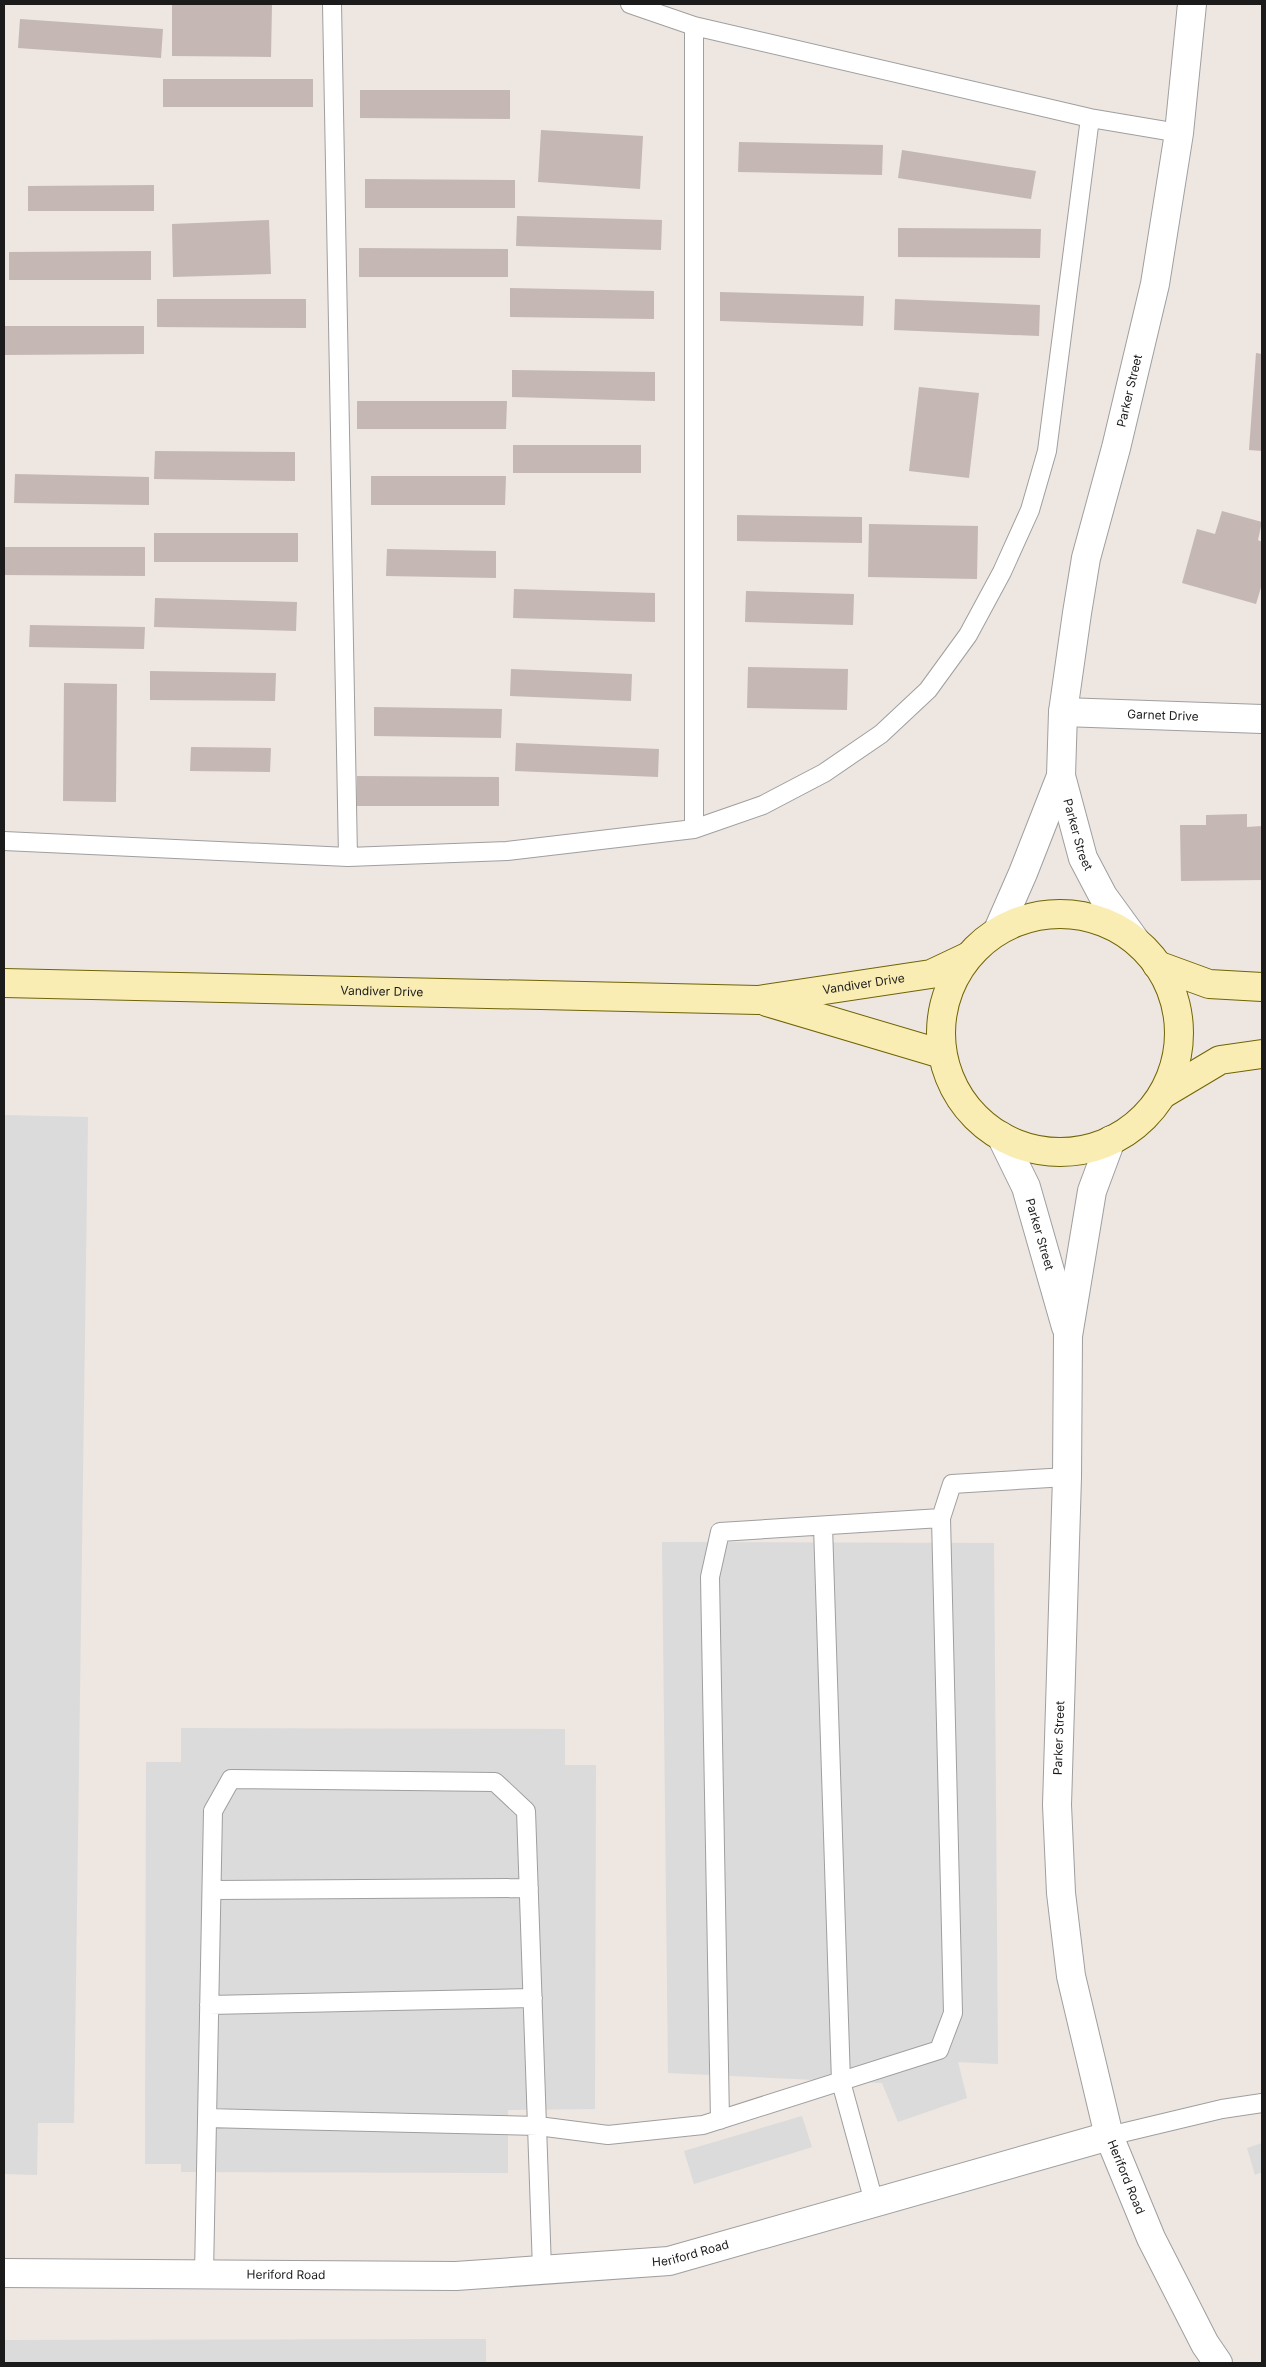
<svg xmlns="http://www.w3.org/2000/svg" width="1266" height="2367" viewBox="0 0 1266 2367" font-family="Inter,sans-serif">
<style>
.parking{fill:#dbdbdb}
.building{fill:#c5b7b4}
.lines{fill:none;stroke-linecap:round;stroke-linejoin:round}
.service-casing{stroke:#9f9f9f;stroke-width:20}
.minor-casing{stroke:#9f9f9f;stroke-width:30}
.tertiary-casing{stroke:#9f9f9f;stroke-width:30}
.secondary-casing{stroke:#706404;stroke-width:30}
.service{stroke:#fff;stroke-width:18}
.minor{stroke:#fff;stroke-width:28}
.tertiary{stroke:#fff;stroke-width:28}
.secondary{stroke:#f9edb3;stroke-width:28}
.labels{text-anchor:middle;stroke-width:4;stroke-linejoin:round;paint-order:stroke}
.street-label{font-size:12px;fill:#1b1b1b;stroke:#fff}
</style>
<rect width="100%" height="100%" fill="#ede6e1"/>
<path class="parking" d="M 4,1115 L 88,1117 L 74,2123 L 38,2123 L 37,2175 L 4,2174 Z
M 662,1542 L 994,1543 L 998,2064 L 958,2062 L 967,2098 L 898,2122 L 882,2083 L 668,2073 Z
M 181,1728 L 565,1729 L 565,1765 L 596,1765 L 595,2109 L 508,2110 L 508,2173 L 181,2172 L 181,2164 L 145,2164 L 146,1762 L 181,1762 Z
M 802,2116 L 812,2147 L 694,2184 L 684,2151 Z
M 1262,2143 L 1262,2172 L 1255,2175 L 1247,2148 Z
M 486,2339 L 486,2363 L 4,2363 L 4,2340 Z"/>
<path class="building" d="M 172,4 L 272,4 L 271,57 L 172,56 Z
M 20,19 L 163,29 L 161,58 L 18,48 Z
M 163,79 L 313,79 L 313,107 L 163,107 Z
M 360,90 L 510,90 L 510,119 L 360,118 Z
M 541,130 L 643,136 L 640,189 L 538,182 Z
M 739,142 L 883,145 L 882,175 L 738,172 Z
M 902,150 L 1036,171 L 1031,199 L 898,178 Z
M 365,179 L 515,180 L 515,208 L 365,208 Z
M 154,185 L 154,211 L 28,211 L 28,186 Z
M 517,216 L 662,220 L 661,250 L 516,246 Z
M 269,220 L 271,274 L 173,277 L 172,224 Z
M 898,228 L 1041,229 L 1040,258 L 898,257 Z
M 359,248 L 508,249 L 508,277 L 359,277 Z
M 151,251 L 151,280 L 9,280 L 9,252 Z
M 510,288 L 654,291 L 654,319 L 510,317 Z
M 720,292 L 864,296 L 863,326 L 720,321 Z
M 157,299 L 306,299 L 306,328 L 157,327 Z
M 895,299 L 1040,305 L 1039,336 L 894,330 Z
M 4,326 L 144,326 L 144,354 L 4,355 Z
M 1256,353 L 1262,354 L 1262,451 L 1249,450 Z
M 512,370 L 655,372 L 655,401 L 512,397 Z
M 919,387 L 979,393 L 969,478 L 909,471 Z
M 357,401 L 507,401 L 506,429 L 357,429 Z
M 513,445 L 641,445 L 641,473 L 513,473 Z
M 155,451 L 295,452 L 295,481 L 154,479 Z
M 15,474 L 149,477 L 149,505 L 14,503 Z
M 371,476 L 506,476 L 505,505 L 371,505 Z
M 1222,511 L 1262,522 L 1258,540 L 1262,542 L 1262,584 L 1256,604 L 1182,583 L 1197,529 L 1215,534 Z
M 737,515 L 862,517 L 862,543 L 737,541 Z
M 869,524 L 978,526 L 977,579 L 868,577 Z
M 154,533 L 298,533 L 298,562 L 154,562 Z
M 4,547 L 145,547 L 145,576 L 4,575 Z
M 387,549 L 496,551 L 496,578 L 386,576 Z
M 514,589 L 655,593 L 655,622 L 513,618 Z
M 746,591 L 854,594 L 853,625 L 745,622 Z
M 155,598 L 297,602 L 296,631 L 154,627 Z
M 30,625 L 145,627 L 144,649 L 29,647 Z
M 748,667 L 848,669 L 847,710 L 747,708 Z
M 511,669 L 632,674 L 631,701 L 510,696 Z
M 150,671 L 276,673 L 275,701 L 150,700 Z
M 64,683 L 117,684 L 116,802 L 63,801 Z
M 374,707 L 502,709 L 501,738 L 374,736 Z
M 516,743 L 659,749 L 658,777 L 515,771 Z
M 191,747 L 271,748 L 270,772 L 190,771 Z
M 357,776 L 499,777 L 499,806 L 357,806 Z
M 1247,814 L 1247,827 L 1262,826 L 1262,880 L 1181,881 L 1180,825 L 1206,825 L 1206,815 Z"/>
<g class="lines">
<g class="service-casing">
<path id="service" d="M 332,4 L 348,857
M 630,4 L 694,26 L 1090,118 L 1179,133
M 694,26 L 694,829
M 4,841 L 348,857 L 507,851 L 694,829 L 763,805 L 824,773 L 881,734 L 928,690 L 968,635 L 1002,572 L 1030,510 L 1047,451 L 1090,118
M 823,1526 L 841,2082 L 874,2202
M 212,1890 L 529,1888
M 209,2005 L 533,1998
M 207,2118 L 538,2126 L 608,2135 L 703,2125 L 939,2050 L 953,2013 L 941,1518 L 952,1484 L 1067,1477
M 720,2120 L 710,1577 L 720,1532 L 941,1518
M 1109,2136 L 1222,2109 L 1262,2103
M 204,2274 L 213,1811 L 231,1779 L 495,1782 L 526,1811 L 542,2269"/>
</g>
<g class="minor-casing">
<g id="minor">
<path id="s1" d="M 1063,712 L 1262,719"/>
<path id="s2" d="M 1061,776 L 1083,858 L 1103,896 L 1135,940"/>
<path id="s3" d="M 998,930 L 1023,873 L 1061,776 L 1063,712 L 1077,613 L 1086,558 L 1116,448 L 1155,284 L 1179,133 L 1192,4"/>
<path id="s4" d="M 4,2273 L 456,2276 L 669,2261 L 1109,2136"/>
</g>
</g>
<g class="tertiary-casing">
<g id="tertiary">
<path id="s5" d="M 1001,1136 L 1026,1187 L 1066,1327"/>
<path id="s6" d="M 1111,1140 L 1092,1191 L 1068,1336 L 1067,1477 L 1057,1805 L 1061,1893 L 1071,1976 L 1109,2136 L 1151,2238 L 1205,2344 L 1218,2363"/>
</g>
</g>
<g class="secondary-casing">
<g id="secondary">
<circle cx="1060" cy="1033" r="119"/>
<path d="M 1157,965 L 1209,984 L 1262,987"/>
<path id="s7" d="M 4,983 L 758,1000 L 931,974 L 967,957"/>
<path d="M 767,1002 L 942,1054"/>
<path d="M 1163,1094 L 1220,1060 L 1262,1054"/>
</g>
</g>
<use href="#service" class="service"/>
<use href="#minor" class="minor"/>
<use href="#tertiary" class="tertiary"/>
<use href="#secondary" class="secondary"/>
</g>
<g class="labels">
<g class="street-label">
<text dy="4" stroke="none"><textPath href="#s3" startOffset="559">Parker Street</textPath></text>
<text dy="4" stroke="none"><textPath href="#s1" startOffset="100">Garnet Drive</textPath></text>
<text dy="4" stroke="none"><textPath href="#s2" startOffset="61">Parker Street</textPath></text>
<text dy="4" stroke="none"><textPath href="#s7" startOffset="861">Vandiver Drive</textPath></text>
<text dy="4" stroke="none"><textPath href="#s7" startOffset="378">Vandiver Drive</textPath></text>
<text dy="4" stroke="none"><textPath href="#s5" startOffset="106">Parker Street</textPath></text>
<text transform="translate(1059 1738) rotate(-88)" y="4">Parker Street</text>
<text dy="4" stroke="none"><textPath href="#s6" startOffset="1051">Heriford Road</textPath></text>
<text dy="4" stroke="none"><textPath href="#s4" startOffset="688">Heriford Road</textPath></text>
<text dy="4" stroke="none"><textPath href="#s4" startOffset="282">Heriford Road</textPath></text>
</g>
</g>
<rect width="1266" height="2367" fill="none" stroke="#1b1b1b" stroke-width="10"/>
</svg>
